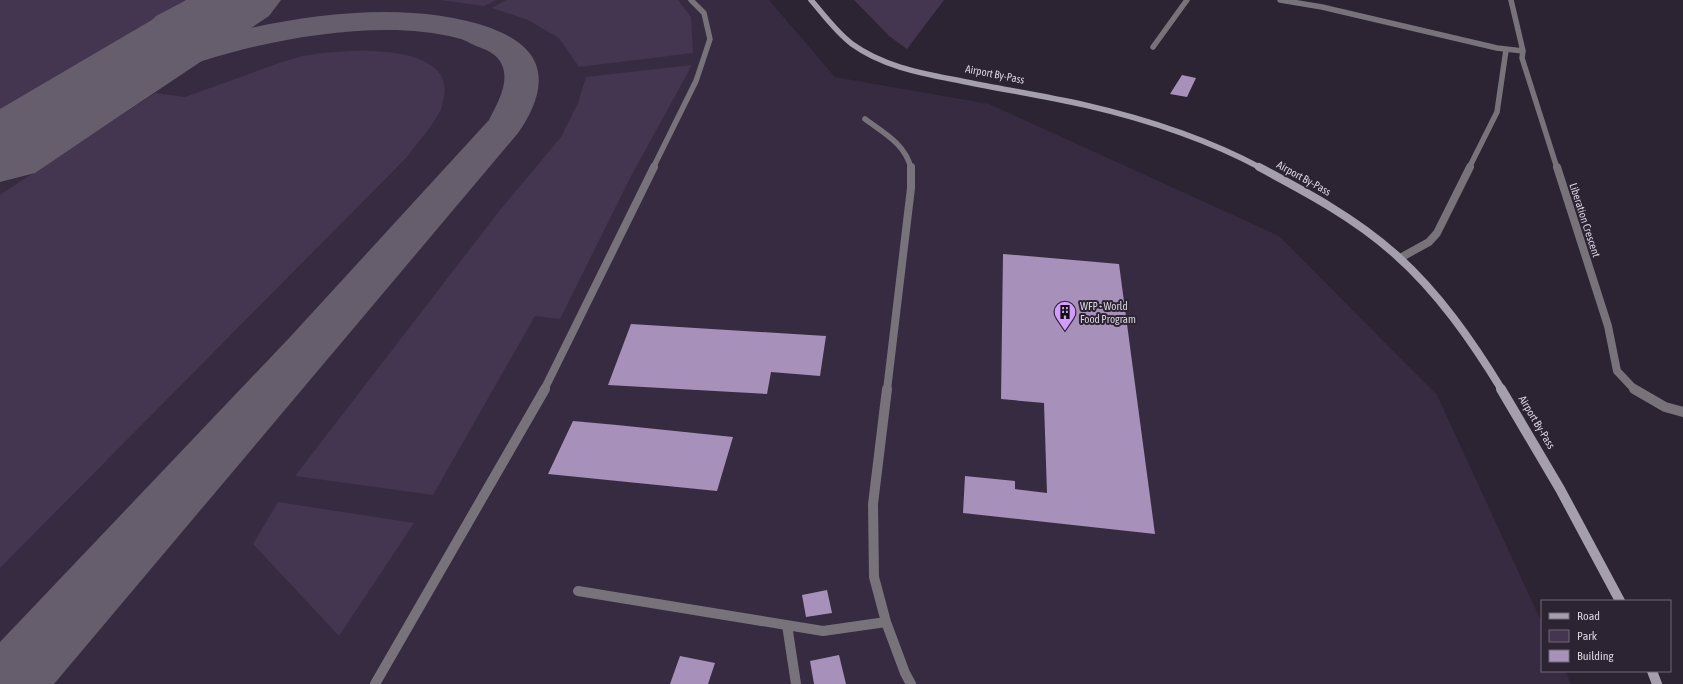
<svg xmlns="http://www.w3.org/2000/svg" width="1683" height="684" viewBox="0 0 1683 684" font-family="'Asap Condensed',sans-serif">
<style>
.built{fill:#372b41}
.green{fill:#443550}
.lines{fill:none;stroke-linecap:round;stroke-linejoin:round}
.taxiway{fill:#665e6c;fill-rule:evenodd}
.runway{fill:#665e6c;fill-rule:evenodd}
.building{fill:#a790ba}
.lane-far2{stroke:#78737b;stroke-width:5.5}
.lane-far1{stroke:#78737b;stroke-width:8}
.lane{stroke:#78737b;stroke-width:10}
.street-far2{stroke:#78737b;stroke-width:5.5}
.street-far1{stroke:#78737b;stroke-width:8}
.street{stroke:#78737b;stroke-width:10}
.secondary-far2{stroke:#a59eac;stroke-width:5.5}
.secondary-far1{stroke:#a59eac;stroke-width:8}
.secondary{stroke:#a59eac;stroke-width:10}
.labels{text-anchor:middle;stroke-width:4;stroke-linejoin:round;paint-order:stroke}
.street-label{font-size:11px;fill:#dad4df;stroke:#2c2333}
.poi-label{font-size:11px;fill:#dad4df;stroke:#2c2333;text-anchor:start}
</style>
<rect width="100%" height="100%" fill="#2c2333"/>
<path class="built" d="M 0,0 L 769,0 L 835,77 L 989,104 L 1279,236 L 1437,395 L 1542,623 L 1542,671 L 1565,671 L 1571,684 L 0,684 Z"/>
<path class="green" d="M 0,0 L 193,0 L 0,113 Z
M 440,0 L 496,0 L 484,6 Z
M 506,0 L 678,0 L 691,17 L 693,53 L 579,67 L 559,38 L 528,20 L 492,8 Z
M 854,0 L 944,0 L 907,49 L 889,36 Z
M 351,51 C 381,50 453,52 444,97 C 443,101 442,106 441,109 C 433,126 418,142 407,157 L 0,568 L 0,195 L 155,93 L 185,97 L 282,62 L 303,56 L 323,53 Z
M 692,65 L 630,178 L 560,319 L 535,316 L 433,495 L 295,476 L 500,210 L 561,137 L 578,103 L 586,77 Z
M 278,502 L 414,523 L 339,636 L 253,544 Z"/>
<g class="lines">
<path class="taxiway" d="M 194,0 L 240,0 C 231,14 195,17 179,30 C 172,35 170,44 165,51 C 186,43 208,38 229,33 C 309,13 413,0 491,28 C 507,35 521,41 531,55 C 548,80 534,110 518,133 L 54,684 L 0,684 L 0,642 L 291,336 L 489,120 C 497,104 511,81 501,63 C 497,54 485,49 476,46 C 470,43 463,39 457,38 C 378,17 254,41 179,69 C 169,72 139,83 132,89 C 131,90 128,96 126,99 L 68,126 L 20,156 L 6,160 L 0,158 L 0,135 L 42,110 L 61,101 L 66,93 L 104,76 L 109,68 L 138,40 L 144,28 L 156,16 L 177,5 Z"/>
<path class="runway" d="M 186,0 L 281,0 L 269,16 L 112,121 L 35,173 L 0,182 L 0,109 Z"/>
</g>
<path class="building" d="M 1182,75 L 1196,78 L 1187,97 L 1170,94 Z
M 1003,254 L 1119,264 L 1155,534 L 963,513 L 965,476 L 1015,481 L 1015,489 L 1047,493 L 1044,403 L 1001,399 Z
M 631,324 L 826,336 L 820,376 L 771,372 L 767,394 L 608,385 Z
M 573,421 L 617,425 L 733,437 L 717,491 L 548,474 Z
M 827,590 L 832,613 L 806,617 L 802,595 Z
M 839,655 L 846,684 L 814,684 L 810,661 Z
M 680,656 L 715,663 L 708,684 L 670,684 Z"/>
<g class="lines">
<path class="lane-far2" d="M 865,119 C 884,133 905,144 911,168
M 653,168 L 696,81 L 710,39 L 704,13 L 691,0"/>
<path class="lane-far1" d="M 544,390 L 654,167
M 887,390 L 911,188 L 911,167"/>
<path class="lane" d="M 887,389 L 873,504 L 874,577 L 886,622 L 905,673 L 911,684
M 578,591 L 823,631 L 886,622
M 787,625 L 796,684
M 375,684 L 545,389"/>
<path class="street-far2" d="M 1280,0 L 1322,7 L 1497,48 L 1523,51
M 1511,0 L 1523,51 L 1522,58 L 1557,168
M 1153,47 L 1187,0
M 1469,168 L 1497,112 L 1506,50"/>
<path class="street-far1" d="M 1557,167 L 1608,326 L 1617,371 L 1635,390
M 1400,258 L 1429,242 L 1437,233 L 1470,167"/>
<path class="street" d="M 1634,389 L 1665,407 L 1683,412"/>
<path class="secondary-far2" d="M 811,0 C 824,15 836,32 852,44 C 885,68 927,74 966,82 C 1006,90 1045,96 1085,105 C 1146,119 1205,138 1261,168"/>
<path class="secondary-far1" d="M 1259,167 C 1306,192 1355,218 1395,254 C 1438,292 1472,341 1502,390"/>
<path class="secondary" d="M 1501,389 L 1560,489 L 1620,601
M 1652,671 L 1657,684"/>
</g>
<defs>
<g id="building-pin" transform="scale(1.15)"><path d="M0 17L-7.5 6A9.5 9.5 0 1 1 7.5 6Z" fill="#d49cfc" stroke="#2c2333"/><path d="M-4-6H4V6H1V3H-1V6H-4ZM-2.5-4.3h1.7v1.8h-1.7ZM.8-4.3h1.7v1.8H.8ZM-2.5-1h1.7V.8h-1.7ZM.8-1h1.7V.8H.8Z" fill="#111"/></g>
</defs>
<g fill-rule="evenodd">
<use href="#building-pin" x="1065" y="312"/>
</g>
<g class="labels">
<g class="street-label">
<text transform="translate(995 74) rotate(11)" y="4">Airport By-Pass</text>
<text transform="translate(1304 178) rotate(29)" y="4">Airport By-Pass</text>
<text transform="translate(1585 220) rotate(72)" y="4">Liberation Crescent</text>
<text transform="translate(1537 422) rotate(59)" y="4">Airport By-Pass</text>
</g>
<g class="poi-label">
<text x="1080" y="310">WFP - World<tspan x="1080" dy="13">Food Program</tspan></text>
</g>
</g>
<rect x="1541" y="600" width="130" height="72" fill="#2c2333" stroke="#726a78"/>
<rect x="1549" y="613" width="20" height="6" fill="#a59eac" stroke="#726a78"/>
<text x="1577" y="620" font-size="12" fill="#dad4df">Road</text>
<rect x="1549" y="630" width="20" height="12" fill="#443550" stroke="#726a78"/>
<text x="1577" y="640" font-size="12" fill="#dad4df">Park</text>
<rect x="1549" y="650" width="20" height="12" fill="#a790ba" stroke="#726a78"/>
<text x="1577" y="660" font-size="12" fill="#dad4df">Building</text>
</svg>
